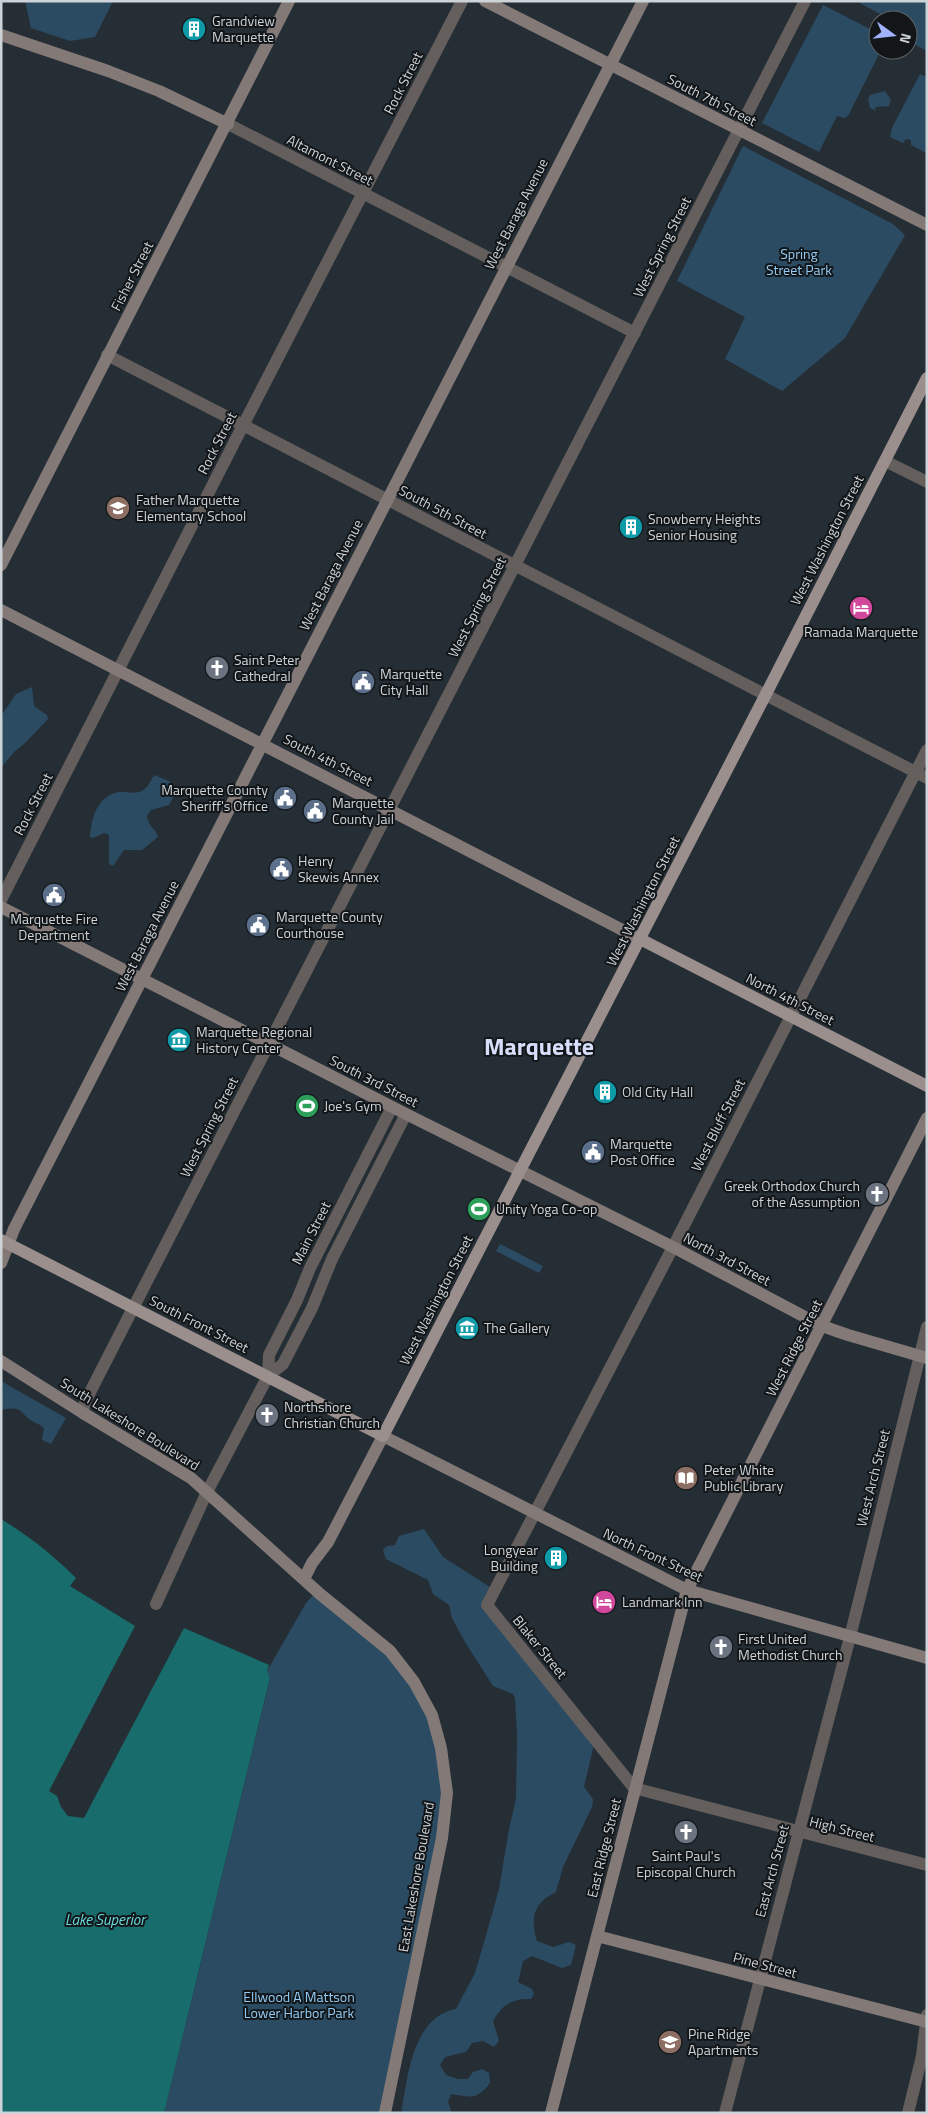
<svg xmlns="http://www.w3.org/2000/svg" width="928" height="2114" viewBox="0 0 928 2114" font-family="'Titillium Web',sans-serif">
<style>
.green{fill:#2b4b63}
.water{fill:#196c6c}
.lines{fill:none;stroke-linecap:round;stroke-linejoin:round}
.street{stroke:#645f5d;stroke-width:12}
.secondary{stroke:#837a78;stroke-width:12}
.primary{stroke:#9a8f8d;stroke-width:12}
.labels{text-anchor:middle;stroke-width:4;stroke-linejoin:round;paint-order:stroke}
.poi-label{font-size:14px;fill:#ced3d7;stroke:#121619;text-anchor:start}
.street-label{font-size:14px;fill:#ced3d7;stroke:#121619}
.park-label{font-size:14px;fill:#93ccf6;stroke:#121619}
.water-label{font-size:15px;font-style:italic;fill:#67dbdc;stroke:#121619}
.town-label{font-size:24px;font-weight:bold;fill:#d7defa;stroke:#121619}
</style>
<rect width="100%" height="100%" fill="#262e35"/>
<path class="green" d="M 25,1 L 113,1 L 95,37 L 70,41 L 31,28 Z
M 856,1 L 927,1 L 927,51 L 908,41 L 908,20 L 891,20 Z
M 823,5 L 878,33 L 878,50 L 881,50 L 848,116 L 844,118 L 837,116 L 819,152 L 762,123 Z
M 920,74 L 927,77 L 926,153 L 911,145 L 911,140 L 906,139 L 903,143 L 890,137 L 892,128 Z
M 885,91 L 891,100 L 889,106 L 875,107 L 876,111 L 870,108 L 868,99 L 870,95 Z
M 743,146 L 893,224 L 905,235 L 845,338 L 782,391 L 725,359 L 745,317 L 677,281 Z
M 32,687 L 34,706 L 47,715 L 48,719 L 25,743 L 14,752 L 1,768 L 1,716 L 16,694 Z
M 154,775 L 169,781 L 174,786 L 174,796 L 169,805 L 151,810 L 147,816 C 148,827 156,828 158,837 L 142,850 L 124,850 L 113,866 L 109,864 L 109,835 L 104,833 L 93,838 L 90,837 C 91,818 98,795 119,792 C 125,791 133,794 139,792 C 147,790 150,782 154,775 Z
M 500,1244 L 543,1266 L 539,1273 L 496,1251 Z
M 1,1381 L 66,1418 L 51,1444 L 42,1440 L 44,1429 C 41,1424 39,1425 34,1422 C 18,1413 25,1405 1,1410 Z
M 424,1529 L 443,1557 L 490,1587 L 483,1600 L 594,1744 L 584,1787 L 593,1799 L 592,1807 L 563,1867 L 556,1892 C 533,1903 530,1918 537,1941 L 553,1947 L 569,1942 L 576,1945 L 571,1965 L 562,1968 L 532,1956 L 523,1961 L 518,1982 L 532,1989 L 534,1994 L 531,1999 C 512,1998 502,2005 493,2021 L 499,2041 L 494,2047 L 483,2041 L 472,2043 L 466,2052 L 445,2057 L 440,2065 L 446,2075 L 458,2079 L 468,2079 L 473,2072 L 482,2069 L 489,2073 L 490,2083 C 476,2101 471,2097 451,2094 L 448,2102 L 452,2113 L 401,2113 C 408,2077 412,2017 456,2009 L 475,1973 L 487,1932 L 499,1889 L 509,1829 L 516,1799 L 517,1736 L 515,1698 L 513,1694 L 493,1686 L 465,1642 L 452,1618 L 449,1605 L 433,1594 L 428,1580 L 386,1559 L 383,1550 L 387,1546 L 395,1545 L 399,1536 Z
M 317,1591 L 390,1651 L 432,1715 L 447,1793 L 385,2113 L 164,2113 L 270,1679 L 267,1671 L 306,1603 Z"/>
<path class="water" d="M 1,1519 C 29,1536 53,1555 76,1578 L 70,1586 L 135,1626 L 49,1791 L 57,1796 L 61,1807 L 68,1816 L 84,1818 L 184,1628 L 269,1665 L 267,1671 L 270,1678 L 164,2113 L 1,2113 Z"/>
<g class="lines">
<path class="street" d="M 228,124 L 635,333
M 107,355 L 927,778
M 885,461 L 927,482
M 927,750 L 673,1247 L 487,1605 L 634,1788 L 927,1865
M 1,900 L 235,441 L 462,1
M 268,1376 L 269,1355 L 297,1300 L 310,1268 L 392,1107
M 83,1413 L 85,1402 L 128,1318 L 805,1
M 156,1604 L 207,1492 L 268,1376 L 283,1364 L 312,1308 L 332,1259 L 406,1114
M 725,2113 L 850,1637 L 927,1327
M 908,2113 L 922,2056 L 927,2015"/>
<path class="secondary" d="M 485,1 L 927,225
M 1,35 L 108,71 L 159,91 L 228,124
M 1,565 L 289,1
M 1,610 L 640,939
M 1,907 L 406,1114 L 673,1247 L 822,1326 L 848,1335 L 927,1358
M 1,1263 L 14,1229 L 643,1
M 1,1361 L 83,1413 L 191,1478 L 320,1594 L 390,1651 L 414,1682 L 432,1715 L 441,1748 L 447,1793 L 442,1838 L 385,2113
M 304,1579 L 312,1563 L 328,1542 L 383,1436 L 687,1590 L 927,1658
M 597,1936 L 927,2022
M 551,2113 L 687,1590 L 927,1118"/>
<path class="primary" d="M 640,939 L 927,1086
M 1,1240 L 383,1436 L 766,694 L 927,378"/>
</g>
<defs>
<g id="building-disc" transform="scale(1.25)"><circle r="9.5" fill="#0f9aa8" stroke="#121619"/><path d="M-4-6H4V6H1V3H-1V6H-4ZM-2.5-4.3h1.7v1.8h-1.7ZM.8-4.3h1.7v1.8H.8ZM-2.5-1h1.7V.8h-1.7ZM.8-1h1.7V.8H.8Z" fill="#fff"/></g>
<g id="school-disc" transform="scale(1.25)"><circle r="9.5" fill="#8d6e63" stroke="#121619"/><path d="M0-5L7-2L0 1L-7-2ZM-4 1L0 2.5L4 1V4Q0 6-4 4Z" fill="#fff"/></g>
<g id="hotel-disc" transform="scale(1.25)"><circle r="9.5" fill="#d1479c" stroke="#121619"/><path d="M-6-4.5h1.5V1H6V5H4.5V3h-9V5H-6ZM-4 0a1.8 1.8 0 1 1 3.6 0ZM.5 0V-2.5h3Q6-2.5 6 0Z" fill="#fff"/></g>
<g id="church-disc" transform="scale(1.25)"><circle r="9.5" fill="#6b7280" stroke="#121619"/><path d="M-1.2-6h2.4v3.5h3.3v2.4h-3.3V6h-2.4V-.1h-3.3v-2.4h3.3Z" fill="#fff"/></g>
<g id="civic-disc" transform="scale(1.25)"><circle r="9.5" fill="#5c6f8a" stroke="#121619"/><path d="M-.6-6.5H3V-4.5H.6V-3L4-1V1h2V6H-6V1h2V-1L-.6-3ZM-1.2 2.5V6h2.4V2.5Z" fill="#fff"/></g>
<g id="museum-disc" transform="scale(1.25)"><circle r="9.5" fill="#0f9aa8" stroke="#121619"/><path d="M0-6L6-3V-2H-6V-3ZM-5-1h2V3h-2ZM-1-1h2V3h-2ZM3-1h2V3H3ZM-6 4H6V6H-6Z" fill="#fff"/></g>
<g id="stadium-disc" transform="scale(1.25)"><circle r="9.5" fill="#2e9e5b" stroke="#121619"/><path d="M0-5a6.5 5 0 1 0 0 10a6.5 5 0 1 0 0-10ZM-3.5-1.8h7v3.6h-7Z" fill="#fff"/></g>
<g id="library-disc" transform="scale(1.25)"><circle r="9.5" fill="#8d6e63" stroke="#121619"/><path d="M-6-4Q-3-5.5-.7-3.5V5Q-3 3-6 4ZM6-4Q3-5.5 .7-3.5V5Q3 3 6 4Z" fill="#fff"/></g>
</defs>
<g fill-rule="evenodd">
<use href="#building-disc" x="194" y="29"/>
<use href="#school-disc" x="118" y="508"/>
<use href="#building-disc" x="631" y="527"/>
<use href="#hotel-disc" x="861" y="608"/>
<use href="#church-disc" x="217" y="668"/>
<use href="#civic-disc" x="363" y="682"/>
<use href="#civic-disc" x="285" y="798"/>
<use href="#civic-disc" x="315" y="811"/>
<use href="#civic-disc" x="281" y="869"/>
<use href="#civic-disc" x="54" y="895"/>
<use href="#civic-disc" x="258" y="925"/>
<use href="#museum-disc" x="179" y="1040"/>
<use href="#building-disc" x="605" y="1092"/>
<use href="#stadium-disc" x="307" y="1106"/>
<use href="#civic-disc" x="593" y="1152"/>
<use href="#church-disc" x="877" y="1194"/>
<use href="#stadium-disc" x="479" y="1209"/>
<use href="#museum-disc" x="467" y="1328"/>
<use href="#church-disc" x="267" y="1415"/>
<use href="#library-disc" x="686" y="1478"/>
<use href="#building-disc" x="556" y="1558"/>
<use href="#hotel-disc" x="604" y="1602"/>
<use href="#church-disc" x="721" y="1647"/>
<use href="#church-disc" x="686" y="1832"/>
<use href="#school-disc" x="670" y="2042"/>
</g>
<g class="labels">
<g class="poi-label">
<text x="212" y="26">Grandview<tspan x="212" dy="16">Marquette</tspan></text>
<text x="136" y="505">Father Marquette<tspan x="136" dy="16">Elementary School</tspan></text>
<text x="648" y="524">Snowberry Heights<tspan x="648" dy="16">Senior Housing</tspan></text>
<text x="861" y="637" text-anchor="middle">Ramada Marquette</text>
<text x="234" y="665">Saint Peter<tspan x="234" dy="16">Cathedral</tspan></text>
<text x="380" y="679">Marquette<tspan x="380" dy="16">City Hall</tspan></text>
<text x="268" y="795" text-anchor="end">Marquette County<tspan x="268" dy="16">Sheriff's Office</tspan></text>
<text x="332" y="808">Marquette<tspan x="332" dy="16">County Jail</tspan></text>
<text x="298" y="866">Henry<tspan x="298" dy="16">Skewis Annex</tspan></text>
<text x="276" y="922">Marquette County<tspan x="276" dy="16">Courthouse</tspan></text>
<text x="54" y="924" text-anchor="middle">Marquette Fire<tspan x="54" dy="16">Department</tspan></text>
<text x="196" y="1037">Marquette Regional<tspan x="196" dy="16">History Center</tspan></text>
<text x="622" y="1097">Old City Hall</text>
<text x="324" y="1111">Joe's Gym</text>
<text x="610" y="1149">Marquette<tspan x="610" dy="16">Post Office</tspan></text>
<text x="860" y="1191" text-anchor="end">Greek Orthodox Church<tspan x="860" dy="16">of the Assumption</tspan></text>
<text x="496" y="1214">Unity Yoga Co-op</text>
<text x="484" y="1333">The Gallery</text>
<text x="284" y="1412">Northshore<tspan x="284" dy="16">Christian Church</tspan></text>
<text x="704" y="1475">Peter White<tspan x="704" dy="16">Public Library</tspan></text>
<text x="538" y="1555" text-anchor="end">Longyear<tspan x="538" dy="16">Building</tspan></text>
<text x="622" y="1607">Landmark Inn</text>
<text x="738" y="1644">First United<tspan x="738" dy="16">Methodist Church</tspan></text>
<text x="686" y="1861" text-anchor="middle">Saint Paul's<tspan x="686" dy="16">Episcopal Church</tspan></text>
<text x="688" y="2039">Pine Ridge<tspan x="688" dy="16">Apartments</tspan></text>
</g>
<g class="street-label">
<text transform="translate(403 83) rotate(-63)" y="5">Rock Street</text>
<text transform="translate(712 100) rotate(27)" y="5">South 7th Street</text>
<text transform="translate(330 160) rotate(27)" y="5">Altamont Street</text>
<text transform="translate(516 214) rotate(-63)" y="5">West Baraga Avenue</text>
<text transform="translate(662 247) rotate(-63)" y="5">West Spring Street</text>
<text transform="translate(132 276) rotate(-63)" y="5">Fisher Street</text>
<text transform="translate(217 443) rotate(-63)" y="5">Rock Street</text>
<text transform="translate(443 512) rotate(28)" y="5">South 5th Street</text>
<text transform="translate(827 540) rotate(-63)" y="5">West Washington Street</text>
<text transform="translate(331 575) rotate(-63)" y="5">West Baraga Avenue</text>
<text transform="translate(477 607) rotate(-63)" y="5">West Spring Street</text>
<text transform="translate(328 760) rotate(27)" y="5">South 4th Street</text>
<text transform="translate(33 804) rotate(-63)" y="5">Rock Street</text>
<text transform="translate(643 901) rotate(-63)" y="5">West Washington Street</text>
<text transform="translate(147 936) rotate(-63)" y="5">West Baraga Avenue</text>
<text transform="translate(790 999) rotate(27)" y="5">North 4th Street</text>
<text transform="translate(374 1081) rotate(27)" y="5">South 3rd Street</text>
<text transform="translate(718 1125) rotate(-63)" y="5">West Bluff Street</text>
<text transform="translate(209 1127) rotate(-63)" y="5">West Spring Street</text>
<text transform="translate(311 1233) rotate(-63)" y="5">Main Street</text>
<text transform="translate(727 1259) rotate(28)" y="5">North 3rd Street</text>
<text transform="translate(436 1300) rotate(-63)" y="5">West Washington Street</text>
<text transform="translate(199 1324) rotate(27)" y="5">South Front Street</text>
<text transform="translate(794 1348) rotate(-63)" y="5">West Ridge Street</text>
<text transform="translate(130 1424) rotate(32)" y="5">South Lakeshore Boulevard</text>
<text transform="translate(873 1478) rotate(-76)" y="5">West Arch Street</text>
<text transform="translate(653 1555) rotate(25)" y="5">North Front Street</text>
<text transform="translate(540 1647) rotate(51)" y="5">Blaker Street</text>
<text transform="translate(842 1829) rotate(14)" y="5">High Street</text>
<text transform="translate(604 1848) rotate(-76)" y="5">East Ridge Street</text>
<text transform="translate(772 1871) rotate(-75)" y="5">East Arch Street</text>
<text transform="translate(416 1877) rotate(-80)" y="5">East Lakeshore Boulevard</text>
<text transform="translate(765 1965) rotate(15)" y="5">Pine Street</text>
</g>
<g class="park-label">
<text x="799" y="259">Spring<tspan x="799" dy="16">Street Park</tspan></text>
<text x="299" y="2002">Ellwood A Mattson<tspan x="299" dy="16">Lower Harbor Park</tspan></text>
</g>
<g class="water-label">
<text x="105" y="1925">Lake Superior</text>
</g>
<g class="town-label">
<text x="539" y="1055">Marquette</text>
</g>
</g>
<rect width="928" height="2114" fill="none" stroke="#ced3d7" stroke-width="5"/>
<g transform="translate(893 35) rotate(105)"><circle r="24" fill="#121619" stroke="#5d6265"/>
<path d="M0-4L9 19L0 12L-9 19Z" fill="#a2b2fd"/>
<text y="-8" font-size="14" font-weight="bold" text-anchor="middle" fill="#ced3d7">N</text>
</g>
</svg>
